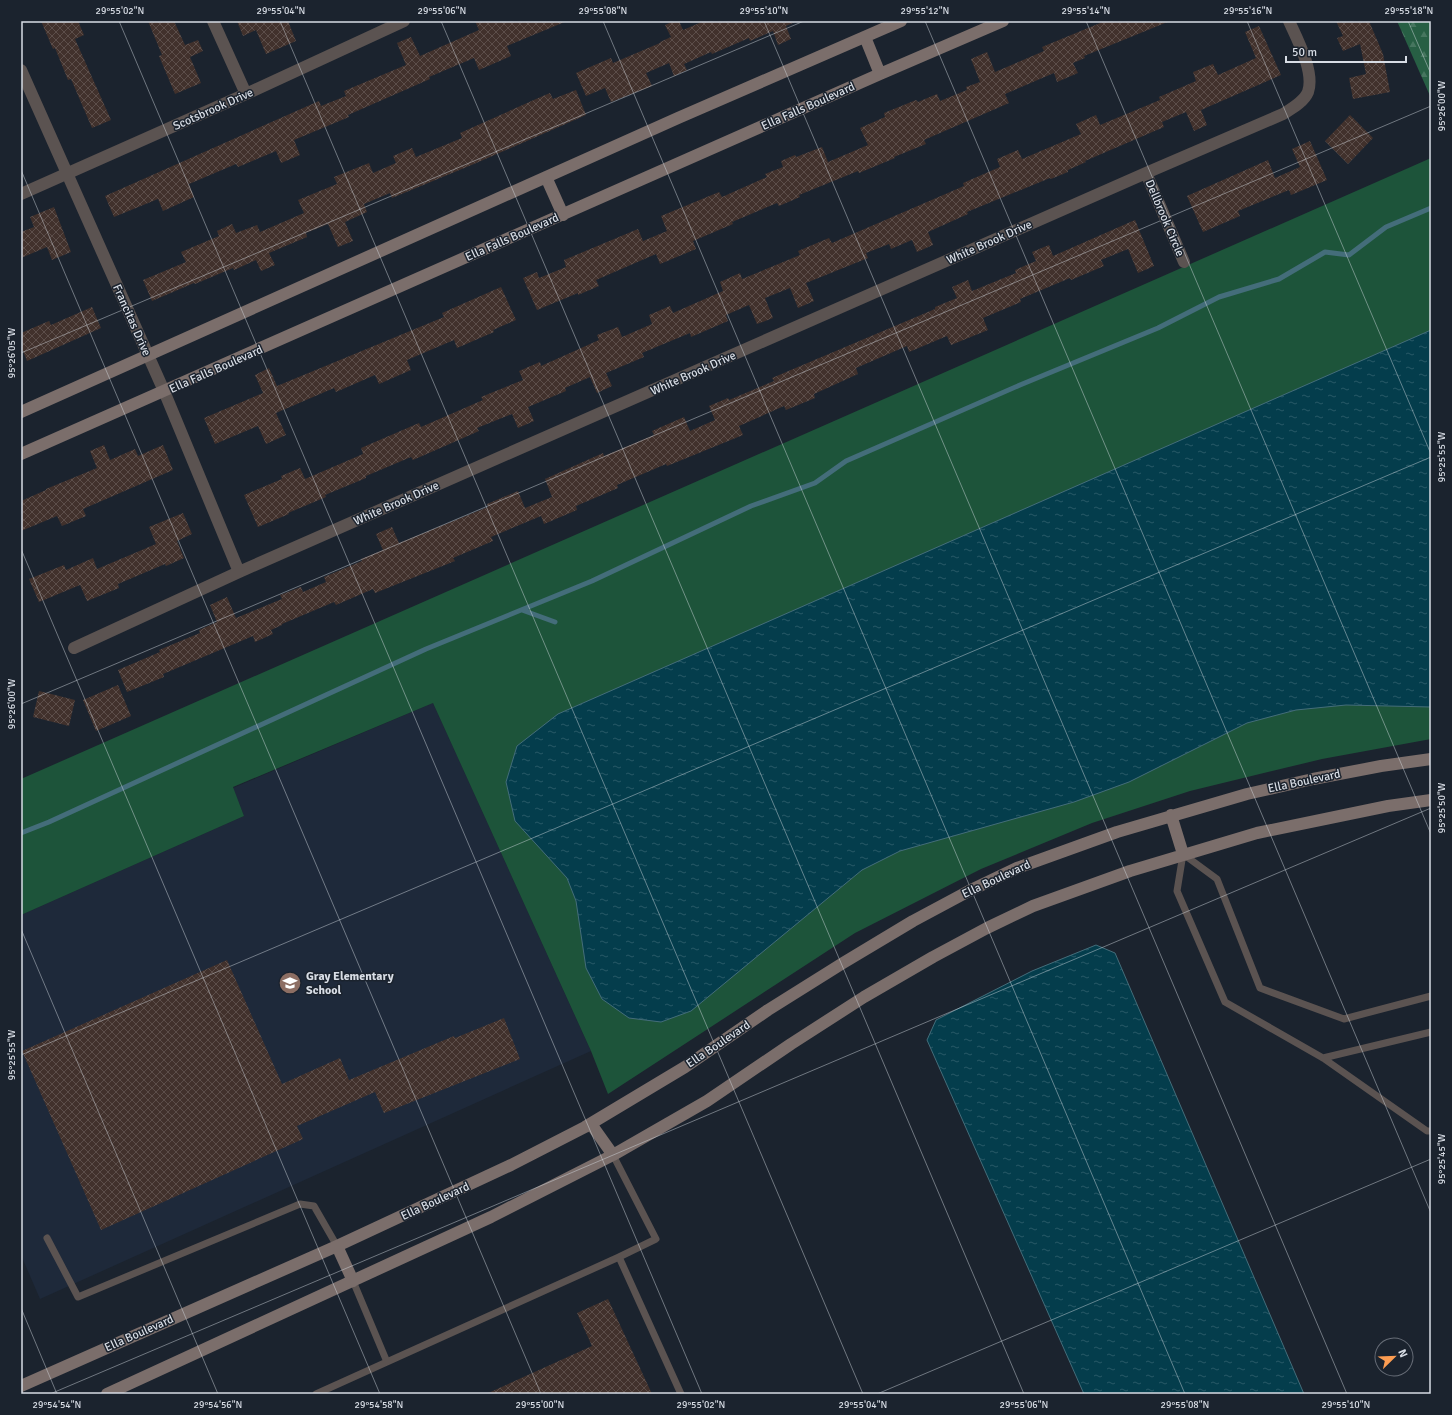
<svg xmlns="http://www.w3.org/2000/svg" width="1452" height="1415" viewBox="0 0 1452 1415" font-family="Signika,sans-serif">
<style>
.built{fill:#1e293a}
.green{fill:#1d543a}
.forest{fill:url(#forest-firs)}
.water{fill:url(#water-ripples);stroke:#446d7a}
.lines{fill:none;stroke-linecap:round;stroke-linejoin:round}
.stream{stroke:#446d7a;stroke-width:5}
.building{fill:url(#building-cross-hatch)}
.lane{stroke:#5b5351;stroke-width:7}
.street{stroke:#5b5351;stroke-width:12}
.secondary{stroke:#7b6e6b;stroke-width:12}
.ticks{fill:none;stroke:#d8dde5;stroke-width:1;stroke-opacity:0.45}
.labels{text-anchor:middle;stroke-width:3;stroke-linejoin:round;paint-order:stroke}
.street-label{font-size:12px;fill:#d8dde5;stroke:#1b232e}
.poi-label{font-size:12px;font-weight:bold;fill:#d8dde5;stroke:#1b232e;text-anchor:start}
.neatline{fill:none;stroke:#d8dde5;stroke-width:1.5}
.ticks-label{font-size:10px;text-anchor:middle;fill:#d8dde5}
</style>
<defs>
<pattern id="forest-firs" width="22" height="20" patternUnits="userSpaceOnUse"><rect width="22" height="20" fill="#275f44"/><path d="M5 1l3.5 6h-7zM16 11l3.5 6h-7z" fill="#46765f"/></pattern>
<pattern id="water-ripples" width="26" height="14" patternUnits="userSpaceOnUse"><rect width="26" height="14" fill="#043d4c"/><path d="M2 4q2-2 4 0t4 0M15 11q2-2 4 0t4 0" fill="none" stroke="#285966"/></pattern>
<pattern id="building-cross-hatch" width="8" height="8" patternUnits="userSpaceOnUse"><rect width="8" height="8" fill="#41312c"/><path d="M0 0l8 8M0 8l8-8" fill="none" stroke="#5c4e4a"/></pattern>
</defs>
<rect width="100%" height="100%" fill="#1b232e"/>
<path class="built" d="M 433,703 L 591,1051 L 40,1299 L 21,1255 L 21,915 L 244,816 L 233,788 Z"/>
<path class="green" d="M 1431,158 L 1431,739 L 1322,759 L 1190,791 L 1092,823 L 981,869 L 855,933 L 608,1094 L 591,1051 L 433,703 L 233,787 L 244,816 L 21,915 L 21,779 Z"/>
<path class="forest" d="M 1397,21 L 1431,21 L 1431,98 Z"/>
<path class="water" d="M 1431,330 L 1431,707 L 1346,705 L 1296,710 L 1247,723 L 1129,782 L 1074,802 L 900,851 L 862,870 L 691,1011 L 661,1022 L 629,1018 L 602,999 L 586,968 L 576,901 L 567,878 L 515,821 L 506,782 L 517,746 L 558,714 Z
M 1096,945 L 1115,953 L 1304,1394 L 1084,1394 L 927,1040 L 936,1020 L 1032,971 Z"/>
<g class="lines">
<path class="stream" d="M 522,610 L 555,622
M 21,833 L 49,822 L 426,649 L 592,581 L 751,506 L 815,483 L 846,461 L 1020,385 L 1158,328 L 1219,297 L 1279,279 L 1325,252 L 1349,255 L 1386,227 L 1431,208"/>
</g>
<path class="building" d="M 41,21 L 78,21 L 84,35 L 75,39 L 111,120 L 92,128 L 71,79 L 68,80 L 55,48 L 53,49 Z
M 148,21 L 174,21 L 185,45 L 198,40 L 203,51 L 190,57 L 201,83 L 175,94 L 159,56 L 162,55 Z
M 237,21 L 288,21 L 296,41 L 266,54 L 256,30 L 243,36 Z
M 475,21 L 567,21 L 507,46 L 511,56 L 479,70 L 474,58 L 429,77 L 430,79 L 348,115 L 349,117 L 294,140 L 300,155 L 281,163 L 276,151 L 238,167 L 236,164 L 189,184 L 194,197 L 163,211 L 158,199 L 114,217 L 105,196 L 319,101 L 321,106 L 346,96 L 344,91 L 406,65 L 397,43 L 411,37 L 420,56 L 479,30 Z
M 674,21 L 679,21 L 683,30 L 704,21 L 797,21 L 786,26 L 791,39 L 778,45 L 773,31 L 750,41 L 749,38 L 712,54 L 711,52 L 684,64 L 687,70 L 674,76 L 669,63 L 646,73 L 652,86 L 611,102 L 605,88 L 586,96 L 576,73 L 611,58 L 613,63 L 660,43 L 660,42 L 671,37 L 665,25 Z
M 1105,21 L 1170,21 L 1084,56 L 1085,58 L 1073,63 L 1078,73 L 1057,82 L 1054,73 L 1005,94 L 1009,103 L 924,140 L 926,144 L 894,157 L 895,158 L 859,173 L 858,171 L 799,195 L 800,197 L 779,206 L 777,203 L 732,222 L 733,224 L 693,241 L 696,249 L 660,264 L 656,254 L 596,280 L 599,286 L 578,295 L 578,293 L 537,310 L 523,278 L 537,272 L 539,278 L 566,267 L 564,260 L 638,229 L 643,241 L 667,231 L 661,216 L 719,192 L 722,197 L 767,177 L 765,174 L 783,167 L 781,161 L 795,155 L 796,157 L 822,147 L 828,162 L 868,145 L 860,128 L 885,117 L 884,113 L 916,100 L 918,102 L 937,94 L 940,101 L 967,90 L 966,87 L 980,82 L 971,59 L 987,52 L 995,72 L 1044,51 L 1042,47 Z
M 1336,21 L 1369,21 L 1383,54 L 1390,92 L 1353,99 L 1349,78 L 1366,74 L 1360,44 L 1343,51 L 1337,38 L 1343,36 Z
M 1259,26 L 1281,75 L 1201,110 L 1207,125 L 1194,131 L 1186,112 L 1162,122 L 1164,127 L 1085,161 L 1086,162 L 1068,170 L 1068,172 L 1051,179 L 1050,178 L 967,212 L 968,214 L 928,232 L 933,245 L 917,252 L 912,240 L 891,249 L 889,244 L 866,253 L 868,258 L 806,283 L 814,301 L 798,308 L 790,288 L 765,298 L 773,318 L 757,324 L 749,305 L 726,315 L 728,321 L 691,337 L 690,333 L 642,353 L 644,357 L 606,373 L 612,386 L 597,393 L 590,377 L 565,388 L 566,391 L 528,407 L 534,421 L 518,428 L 512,414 L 477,428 L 479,431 L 445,446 L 413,460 L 411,457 L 366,476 L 366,478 L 325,495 L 326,497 L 288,513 L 289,514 L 258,527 L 244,495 L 282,479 L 281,476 L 300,468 L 305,479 L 363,454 L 361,448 L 419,423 L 421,427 L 483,400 L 481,397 L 523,380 L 519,371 L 540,362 L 541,366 L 599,340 L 597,335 L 618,327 L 622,337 L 652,324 L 649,315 L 670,306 L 673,313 L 723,291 L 720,282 L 740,273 L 742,279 L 800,255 L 798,251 L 829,238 L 832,243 L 964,186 L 963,183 L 1000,167 L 997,159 L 1018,150 L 1022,159 L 1081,134 L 1076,124 L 1096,115 L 1100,125 L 1160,100 L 1159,97 L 1196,81 L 1193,72 L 1213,64 L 1218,75 L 1256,58 L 1245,32 Z
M 576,90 L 586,115 L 474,164 L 392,198 L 390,193 L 364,204 L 367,212 L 345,222 L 353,241 L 338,247 L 328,224 L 306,233 L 307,237 L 269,253 L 275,265 L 261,271 L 256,260 L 234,270 L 233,268 L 195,284 L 194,283 L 152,301 L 143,280 L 186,262 L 181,252 L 219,236 L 217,231 L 232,224 L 236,233 L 257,225 L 260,232 L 304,213 L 298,200 L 337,184 L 334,177 L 369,163 L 373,173 L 396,163 L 393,156 L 412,148 L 416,157 L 462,138 L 460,133 L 536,99 L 550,93 L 553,99 Z
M 1350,115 L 1373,138 L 1348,164 L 1325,141 Z
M 1310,141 L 1327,180 L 1291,195 L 1289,190 L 1238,211 L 1240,216 L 1203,232 L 1187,196 L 1268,160 L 1275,178 L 1300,167 L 1292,149 Z
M 54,207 L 71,252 L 52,260 L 47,247 L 21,258 L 21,232 L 34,227 L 30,217 Z
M 1135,220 L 1154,266 L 1138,273 L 1128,249 L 1101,260 L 1104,266 L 1071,280 L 1070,278 L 1020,299 L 1021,302 L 983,318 L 988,330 L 951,345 L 947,336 L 909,352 L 907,346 L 856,368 L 858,374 L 814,394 L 815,398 L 786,410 L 784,406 L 739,426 L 743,435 L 667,466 L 666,464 L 617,485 L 618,488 L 576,506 L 577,510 L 544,524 L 541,516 L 491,537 L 493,541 L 453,558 L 455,561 L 375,593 L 373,589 L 336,605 L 334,602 L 282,624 L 282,625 L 271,630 L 273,634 L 255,642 L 253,636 L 163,674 L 164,677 L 127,692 L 118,670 L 160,652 L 159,650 L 200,633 L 199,630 L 217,622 L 210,605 L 227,597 L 236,618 L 282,599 L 280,595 L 301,587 L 303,592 L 326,582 L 324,577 L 362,561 L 361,559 L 383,550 L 376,534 L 392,527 L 399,543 L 488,507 L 487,504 L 518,491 L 525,508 L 552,497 L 545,479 L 603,453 L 604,456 L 654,435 L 652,431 L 684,417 L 690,431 L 715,420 L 709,406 L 728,398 L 729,400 L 774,381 L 772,378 L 935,309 L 935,307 L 957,298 L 952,287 L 968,280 L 972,291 L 1016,273 L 1015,270 L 1036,261 L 1032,252 L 1049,245 L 1053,256 Z
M 501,287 L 516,320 L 493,330 L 494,332 L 457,348 L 454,340 L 407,360 L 411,370 L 379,384 L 375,375 L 336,392 L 334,388 L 276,413 L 286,435 L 266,444 L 258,426 L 215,444 L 204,418 L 263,393 L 255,375 L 269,368 L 277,386 L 444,317 L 442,313 Z
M 92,307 L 101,328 L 27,361 L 21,346 L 21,333 L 49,321 L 51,325 Z
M 104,445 L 110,460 L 135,449 L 138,456 L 163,445 L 173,470 L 83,509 L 86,516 L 62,526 L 57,516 L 21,531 L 21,501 L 46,490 L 46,489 L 97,468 L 90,451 Z
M 183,513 L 192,534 L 177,541 L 184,558 L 166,566 L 165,564 L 118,584 L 119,588 L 87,601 L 80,585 L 39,602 L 29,579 L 64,565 L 66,570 L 93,558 L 97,569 L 156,544 L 149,527 Z
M 118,685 L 131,716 L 96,731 L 83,700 Z
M 39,691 L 75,700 L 69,726 L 33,717 Z
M 227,960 L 282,1084 L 340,1058 L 349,1080 L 454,1036 L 455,1038 L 504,1018 L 520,1059 L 384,1113 L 375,1092 L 297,1126 L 303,1139 L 101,1230 L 22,1051 Z
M 608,1299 L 652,1394 L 486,1394 L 592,1346 L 577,1313 Z"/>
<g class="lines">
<path class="lane" d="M 1431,996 L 1344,1019 L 1260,988 L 1217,879 L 1183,854 L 1177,891 L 1225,1002 L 1323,1058 L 1427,1131 L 1431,1131
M 1323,1058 L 1431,1032
M 613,1155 L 656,1239 L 619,1257
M 47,1238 L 78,1297 L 300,1204 L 314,1206 L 337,1246
M 353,1281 L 387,1362
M 316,1394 L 619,1257 L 681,1394"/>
<path class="street" d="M 213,21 L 246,94
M 21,70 L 164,391 L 239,572
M 1146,173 L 1184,262
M 21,194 L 246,94 L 404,21
M 74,648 L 239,572 L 1146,173 L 1283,114 C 1291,109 1304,102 1308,92 C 1315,72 1297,39 1289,21"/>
<path class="secondary" d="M 865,37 L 880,74
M 546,177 L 563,215
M 21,412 L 678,118 L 901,21
M 21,454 L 880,74 L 1003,21
M 1171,815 L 1183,854
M 591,1124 L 613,1155
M 337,1246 L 353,1281
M 21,1386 L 337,1246 L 511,1165 L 585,1127 L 685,1067 L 768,1010 L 843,963 L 913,921 L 969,891 L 1017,868 L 1117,832 L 1247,794 L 1313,779 L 1381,766 L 1431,759
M 107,1394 L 491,1217 L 613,1155 L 707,1101 L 791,1044 L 864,997 L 933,957 L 987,928 L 1033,906 L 1130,871 L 1257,833 L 1388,806 L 1431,800"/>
</g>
<path class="ticks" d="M 119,21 L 702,1394M 280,21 L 863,1394M 441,21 L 1024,1394M 603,21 L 1185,1394M 764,21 L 1347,1394M 925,21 L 1431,1213M 1086,21 L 1431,834M 1247,21 L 1431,454M 1408,21 L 1431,74M 21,170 L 541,1394M 21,353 L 804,21M 21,549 L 380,1394M 21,704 L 1431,106M 21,929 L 218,1394M 21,1055 L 1431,457M 21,1308 L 57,1394M 50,1394 L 1431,808M 877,1394 L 1431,1159"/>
<defs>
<g id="school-disc" transform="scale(1.15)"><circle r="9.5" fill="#8d6e63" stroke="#1b232e"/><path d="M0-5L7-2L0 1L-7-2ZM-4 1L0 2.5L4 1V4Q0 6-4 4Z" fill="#fff"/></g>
</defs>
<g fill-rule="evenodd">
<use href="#school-disc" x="290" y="983"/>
</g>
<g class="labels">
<g class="street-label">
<text transform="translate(808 106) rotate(-24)" y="4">Ella Falls Boulevard</text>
<text transform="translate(213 109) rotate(-24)" y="4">Scotsbrook Drive</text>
<text transform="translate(1165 218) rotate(67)" y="4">Dellbrook Circle</text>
<text transform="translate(512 237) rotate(-24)" y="4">Ella Falls Boulevard</text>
<text transform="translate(989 242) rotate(-24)" y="4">White Brook Drive</text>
<text transform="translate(132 320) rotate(66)" y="4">Francitas Drive</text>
<text transform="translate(216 369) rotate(-24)" y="4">Ella Falls Boulevard</text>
<text transform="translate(693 373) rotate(-24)" y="4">White Brook Drive</text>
<text transform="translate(396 503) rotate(-24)" y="4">White Brook Drive</text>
<text transform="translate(1304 781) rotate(-12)" y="4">Ella Boulevard</text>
<text transform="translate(996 879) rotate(-25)" y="4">Ella Boulevard</text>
<text transform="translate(718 1044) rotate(-34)" y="4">Ella Boulevard</text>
<text transform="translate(435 1201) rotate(-25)" y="4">Ella Boulevard</text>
<text transform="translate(139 1333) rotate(-24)" y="4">Ella Boulevard</text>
</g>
<g class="poi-label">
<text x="306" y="980">Gray Elementary<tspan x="306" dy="14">School</tspan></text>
</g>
</g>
<rect width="1452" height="1415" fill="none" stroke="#1b232e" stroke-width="44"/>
<g transform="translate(1394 1357) rotate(67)"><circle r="19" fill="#1b232e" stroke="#676d77"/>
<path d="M0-3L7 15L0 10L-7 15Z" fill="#fc9d52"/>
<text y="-6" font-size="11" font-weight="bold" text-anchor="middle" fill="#d8dde5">N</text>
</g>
<path d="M1286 56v6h120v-6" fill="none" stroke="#d8dde5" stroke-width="2"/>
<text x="1292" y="56" font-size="12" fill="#d8dde5" stroke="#1b232e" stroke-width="3" paint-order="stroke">50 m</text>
<rect x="22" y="22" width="1408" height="1371" class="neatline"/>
<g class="ticks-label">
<text x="120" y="14">29°55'02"N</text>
<text x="281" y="14">29°55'04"N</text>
<text x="442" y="14">29°55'06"N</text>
<text x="603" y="14">29°55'08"N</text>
<text x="764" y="14">29°55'10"N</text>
<text x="925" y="14">29°55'12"N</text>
<text x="1086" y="14">29°55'14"N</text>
<text x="1248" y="14">29°55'16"N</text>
<text x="1409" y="14">29°55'18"N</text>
<text transform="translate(1441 106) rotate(-90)" y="4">95°26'00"W</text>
<text transform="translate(11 353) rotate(-90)" y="4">95°26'05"W</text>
<text transform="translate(1441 457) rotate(-90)" y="4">95°25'55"W</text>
<text transform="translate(11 704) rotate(-90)" y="4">95°26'00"W</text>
<text transform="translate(1441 808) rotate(-90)" y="4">95°25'50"W</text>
<text transform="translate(11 1055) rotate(-90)" y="4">95°25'55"W</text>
<text transform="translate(1441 1159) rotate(-90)" y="4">95°25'45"W</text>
<text x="57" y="1408">29°54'54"N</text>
<text x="218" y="1408">29°54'56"N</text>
<text x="379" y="1408">29°54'58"N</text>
<text x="540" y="1408">29°55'00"N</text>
<text x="701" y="1408">29°55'02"N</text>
<text x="863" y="1408">29°55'04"N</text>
<text x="1024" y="1408">29°55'06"N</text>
<text x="1185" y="1408">29°55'08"N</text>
<text x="1346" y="1408">29°55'10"N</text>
</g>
</svg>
